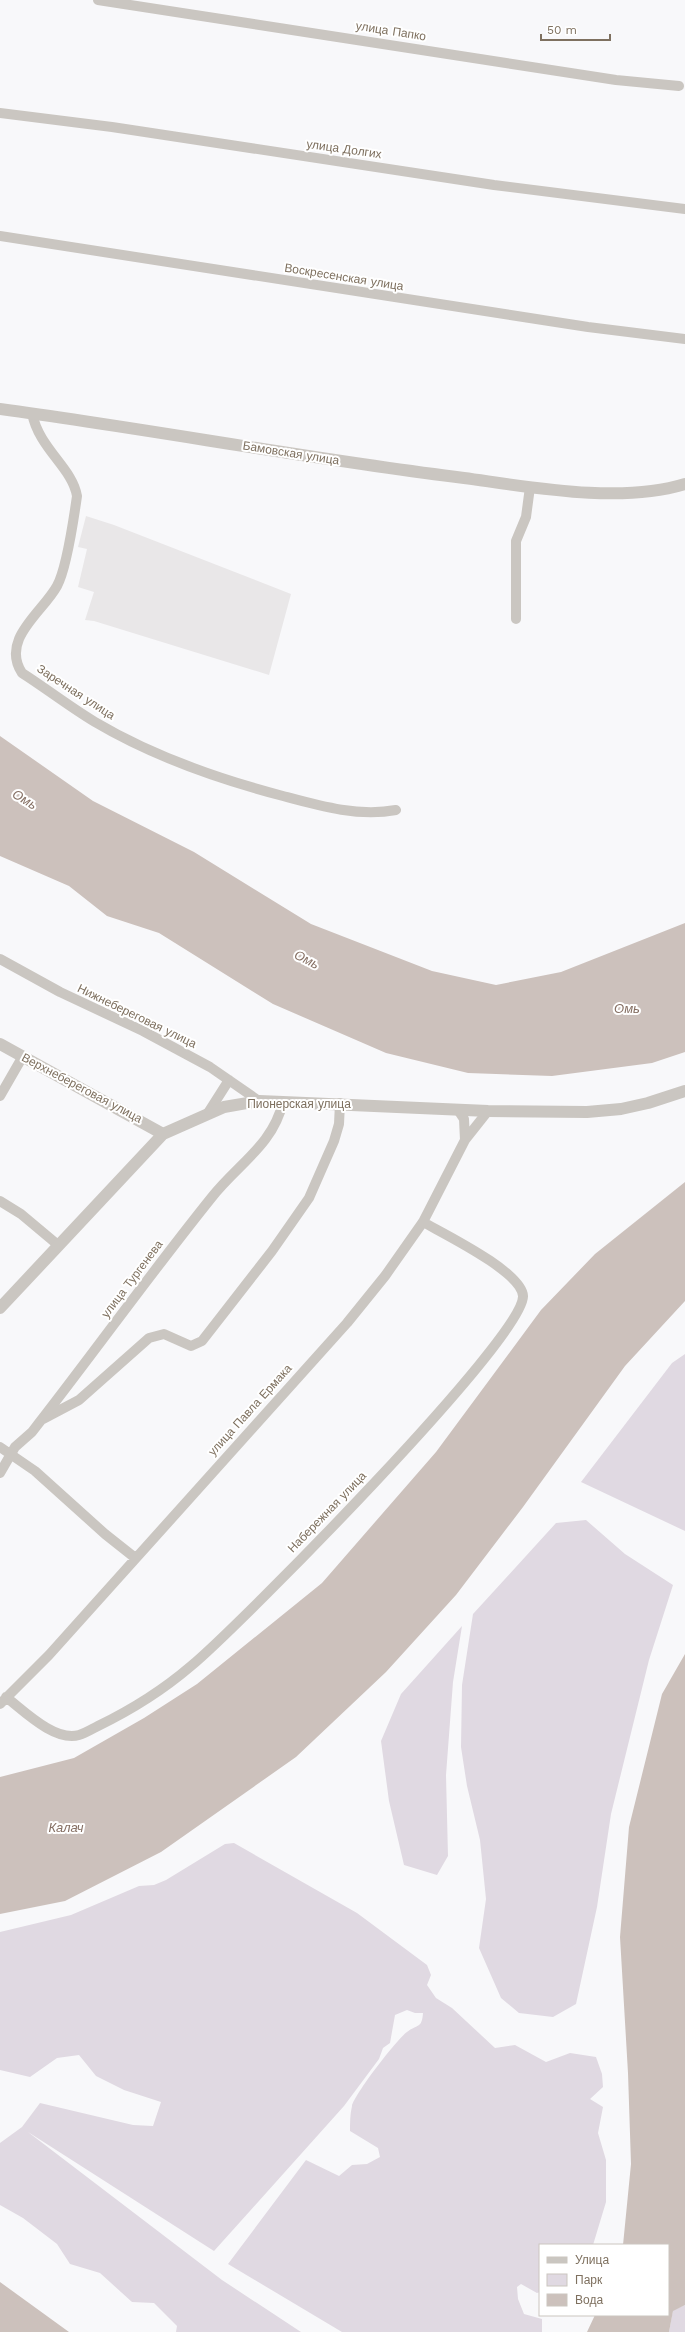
<svg xmlns="http://www.w3.org/2000/svg" width="685" height="2332" viewBox="0 0 685 2332" font-family="'Work Sans',sans-serif">
<style>
.built{fill:#e9e7e8}
.green{fill:#e0d9e2}
.water{fill:#ccc1bc}
.lines{fill:none;stroke-linecap:round;stroke-linejoin:round}
.minor{stroke:#cac6c1;stroke-width:10}
.tertiary{stroke:#cac6c1;stroke-width:12}
.labels{text-anchor:middle;stroke-width:4;stroke-linejoin:round;paint-order:stroke}
.street-label{font-size:12px;fill:#7e705f;stroke:#fff}
.water-label{font-size:13px;font-style:italic;fill:#856f63;stroke:#fff}
</style>
<rect width="100%" height="100%" fill="#f8f8fa"/>
<path class="built" d="M 86,516 L 114,525 L 291,594 L 269,675 L 94,621 L 85,620 L 94,592 L 78,587 L 87,549 L 78,547 Z"/>
<path class="green" d="M 685,1354 L 685,1531 L 581,1482 L 672,1363 Z
M 586,1520 L 625,1554 L 673,1585 L 649,1660 L 611,1814 L 597,1907 L 576,2004 L 553,2017 L 519,2013 L 501,1998 L 479,1948 L 486,1899 L 480,1840 L 467,1786 L 461,1747 L 462,1685 L 473,1614 L 556,1523 Z
M 462,1626 L 453,1682 L 446,1775 L 448,1856 L 437,1875 L 404,1865 L 389,1801 L 381,1741 L 401,1694 Z
M 234,1843 L 357,1913 L 427,1965 L 431,1975 L 427,1985 L 436,1998 L 452,2008 L 495,2048 L 515,2045 L 546,2062 L 570,2053 L 596,2057 L 602,2074 L 603,2087 L 590,2099 L 603,2107 L 598,2133 L 606,2160 L 606,2202 L 593,2245 L 540,2245 L 540,2292 L 537,2293 L 521,2284 L 517,2287 L 518,2299 L 524,2314 L 542,2319 L 542,2332 L 342,2332 L 228,2264 L 306,2160 L 339,2176 L 352,2165 L 367,2164 L 380,2157 L 378,2148 L 350,2131 C 350,2123 350,2114 352,2106 C 354,2095 397,2039 407,2032 C 417,2024 422,2029 423,2013 L 415,2013 L 407,2010 L 395,2015 L 390,2043 L 383,2048 L 379,2059 L 344,2106 L 214,2251 L 28,2132 L 222,2280 L 301,2332 L 176,2332 L 177,2326 L 154,2303 L 132,2302 L 100,2273 L 70,2264 L 57,2244 L 23,2218 L 0,2205 L 0,2143 L 22,2127 L 40,2103 L 133,2125 L 153,2126 L 161,2102 L 124,2090 L 96,2076 L 79,2055 L 57,2058 L 30,2077 L 0,2070 L 0,1932 L 71,1915 L 139,1886 L 154,1885 L 166,1880 L 225,1844 Z
M 685,2305 L 685,2332 L 669,2332 L 673,2310 Z"/>
<path class="water" d="M 0,736 L 93,801 L 194,852 L 311,924 L 432,971 L 496,985 L 561,972 L 685,923 L 685,1052 L 652,1063 L 552,1076 L 468,1073 L 386,1053 L 273,1004 L 159,933 L 107,916 L 69,886 L 0,856 Z
M 685,1182 L 685,1301 L 625,1366 L 523,1507 L 456,1595 L 386,1672 L 296,1757 L 161,1852 L 65,1901 L 0,1914 L 0,1777 L 74,1758 L 144,1718 L 197,1684 L 322,1583 L 436,1452 L 541,1310 L 595,1254 Z
M 685,1654 L 685,2305 L 673,2311 L 669,2332 L 587,2332 L 595,2315 L 668,2315 L 668,2245 L 623,2245 L 631,2164 L 628,2073 L 620,1937 L 629,1827 L 662,1694 Z
M 0,2282 L 69,2332 L 0,2332 Z"/>
<g class="lines">
<path class="minor" d="M 98,0 L 616,80 L 679,86
M 0,113 L 112,127 L 494,185 L 685,209
M 0,236 L 588,327 L 685,339
M 32,413 C 39,449 72,467 77,496 C 74,517 67,568 57,586 C 43,612 0,639 22,673 C 47,689 70,707 95,722 C 154,757 218,779 283,796 C 320,806 358,817 396,810
M 516,619 L 516,541 L 526,517 L 530,487
M 0,959 L 60,992 L 143,1031 L 210,1067 L 259,1101
M 0,1096 L 23,1056
M 458,1110 L 464,1119 L 465,1140
M 208,1113 L 229,1080
M 0,1201 L 21,1214 L 58,1245
M 43,1419 L 79,1400 L 149,1338 L 164,1334 L 191,1346 L 202,1341 L 272,1251 L 309,1198 L 334,1141 L 339,1124 L 340,1103
M 0,1447 L 35,1471 L 105,1534 L 134,1557
M 0,1473 L 15,1447 L 32,1432 C 93,1354 150,1274 212,1197 C 238,1164 273,1145 283,1102
M 6,1697 C 24,1711 55,1742 79,1735 C 86,1733 92,1729 98,1726 C 131,1710 163,1690 191,1666 C 238,1627 525,1337 523,1296 C 522,1272 444,1234 423,1222
M 0,1704 L 49,1655 L 347,1323 L 385,1276 L 423,1222 L 465,1140 L 488,1111"/>
<path class="tertiary" d="M 0,409 C 155,430 309,459 464,478 C 530,487 621,504 685,484
M 0,1044 L 163,1134
M 0,1308 L 163,1134 L 224,1107 L 259,1101 L 283,1102 L 488,1111 L 587,1112 L 621,1109 L 648,1103 L 685,1091"/>
</g>
<g class="labels">
<g class="street-label">
<text transform="translate(391 31) rotate(9)" y="4">улица Папко</text>
<text transform="translate(344 149) rotate(8)" y="4">улица Долгих</text>
<text transform="translate(344 277) rotate(9)" y="4">Воскресенская улица</text>
<text transform="translate(291 453) rotate(9)" y="4">Бамовская улица</text>
<text transform="translate(76 692) rotate(33)" y="4">Заречная улица</text>
<text transform="translate(137 1016) rotate(26)" y="4">Нижнебереговая улица</text>
<text transform="translate(82 1088) rotate(28)" y="4">Верхнебереговая улица</text>
<text x="299" y="1108">Пионерская улица</text>
<text transform="translate(132 1279) rotate(-53)" y="4">улица Тургенева</text>
<text transform="translate(250 1410) rotate(-48)" y="4">улица Павла Ермака</text>
<text transform="translate(327 1512) rotate(-46)" y="4">Набережная улица</text>
</g>
<g class="water-label">
<text transform="translate(25 799) rotate(31)" y="5">Омь</text>
<text transform="translate(307 959) rotate(26)" y="5">Омь</text>
<text x="627" y="1013">Омь</text>
<text x="66" y="1832">Калач</text>
</g>
</g>
<rect x="539" y="2244" width="130" height="72" fill="#ffffff" stroke="#cbc6bf"/>
<rect x="547" y="2257" width="20" height="6" fill="#cac6c1" stroke="#cbc6bf"/>
<text x="575" y="2264" font-size="12" fill="#7e705f">Улица</text>
<rect x="547" y="2274" width="20" height="12" fill="#e0d9e2" stroke="#cbc6bf"/>
<text x="575" y="2284" font-size="12" fill="#7e705f">Парк</text>
<rect x="547" y="2294" width="20" height="12" fill="#ccc1bc" stroke="#cbc6bf"/>
<text x="575" y="2304" font-size="12" fill="#7e705f">Вода</text>
<path d="M541 34v6h69v-6" fill="none" stroke="#7e705f" stroke-width="2"/>
<text x="547" y="34" font-size="12" fill="#7e705f" stroke="#ffffff" stroke-width="3" paint-order="stroke">50 m</text>
</svg>
